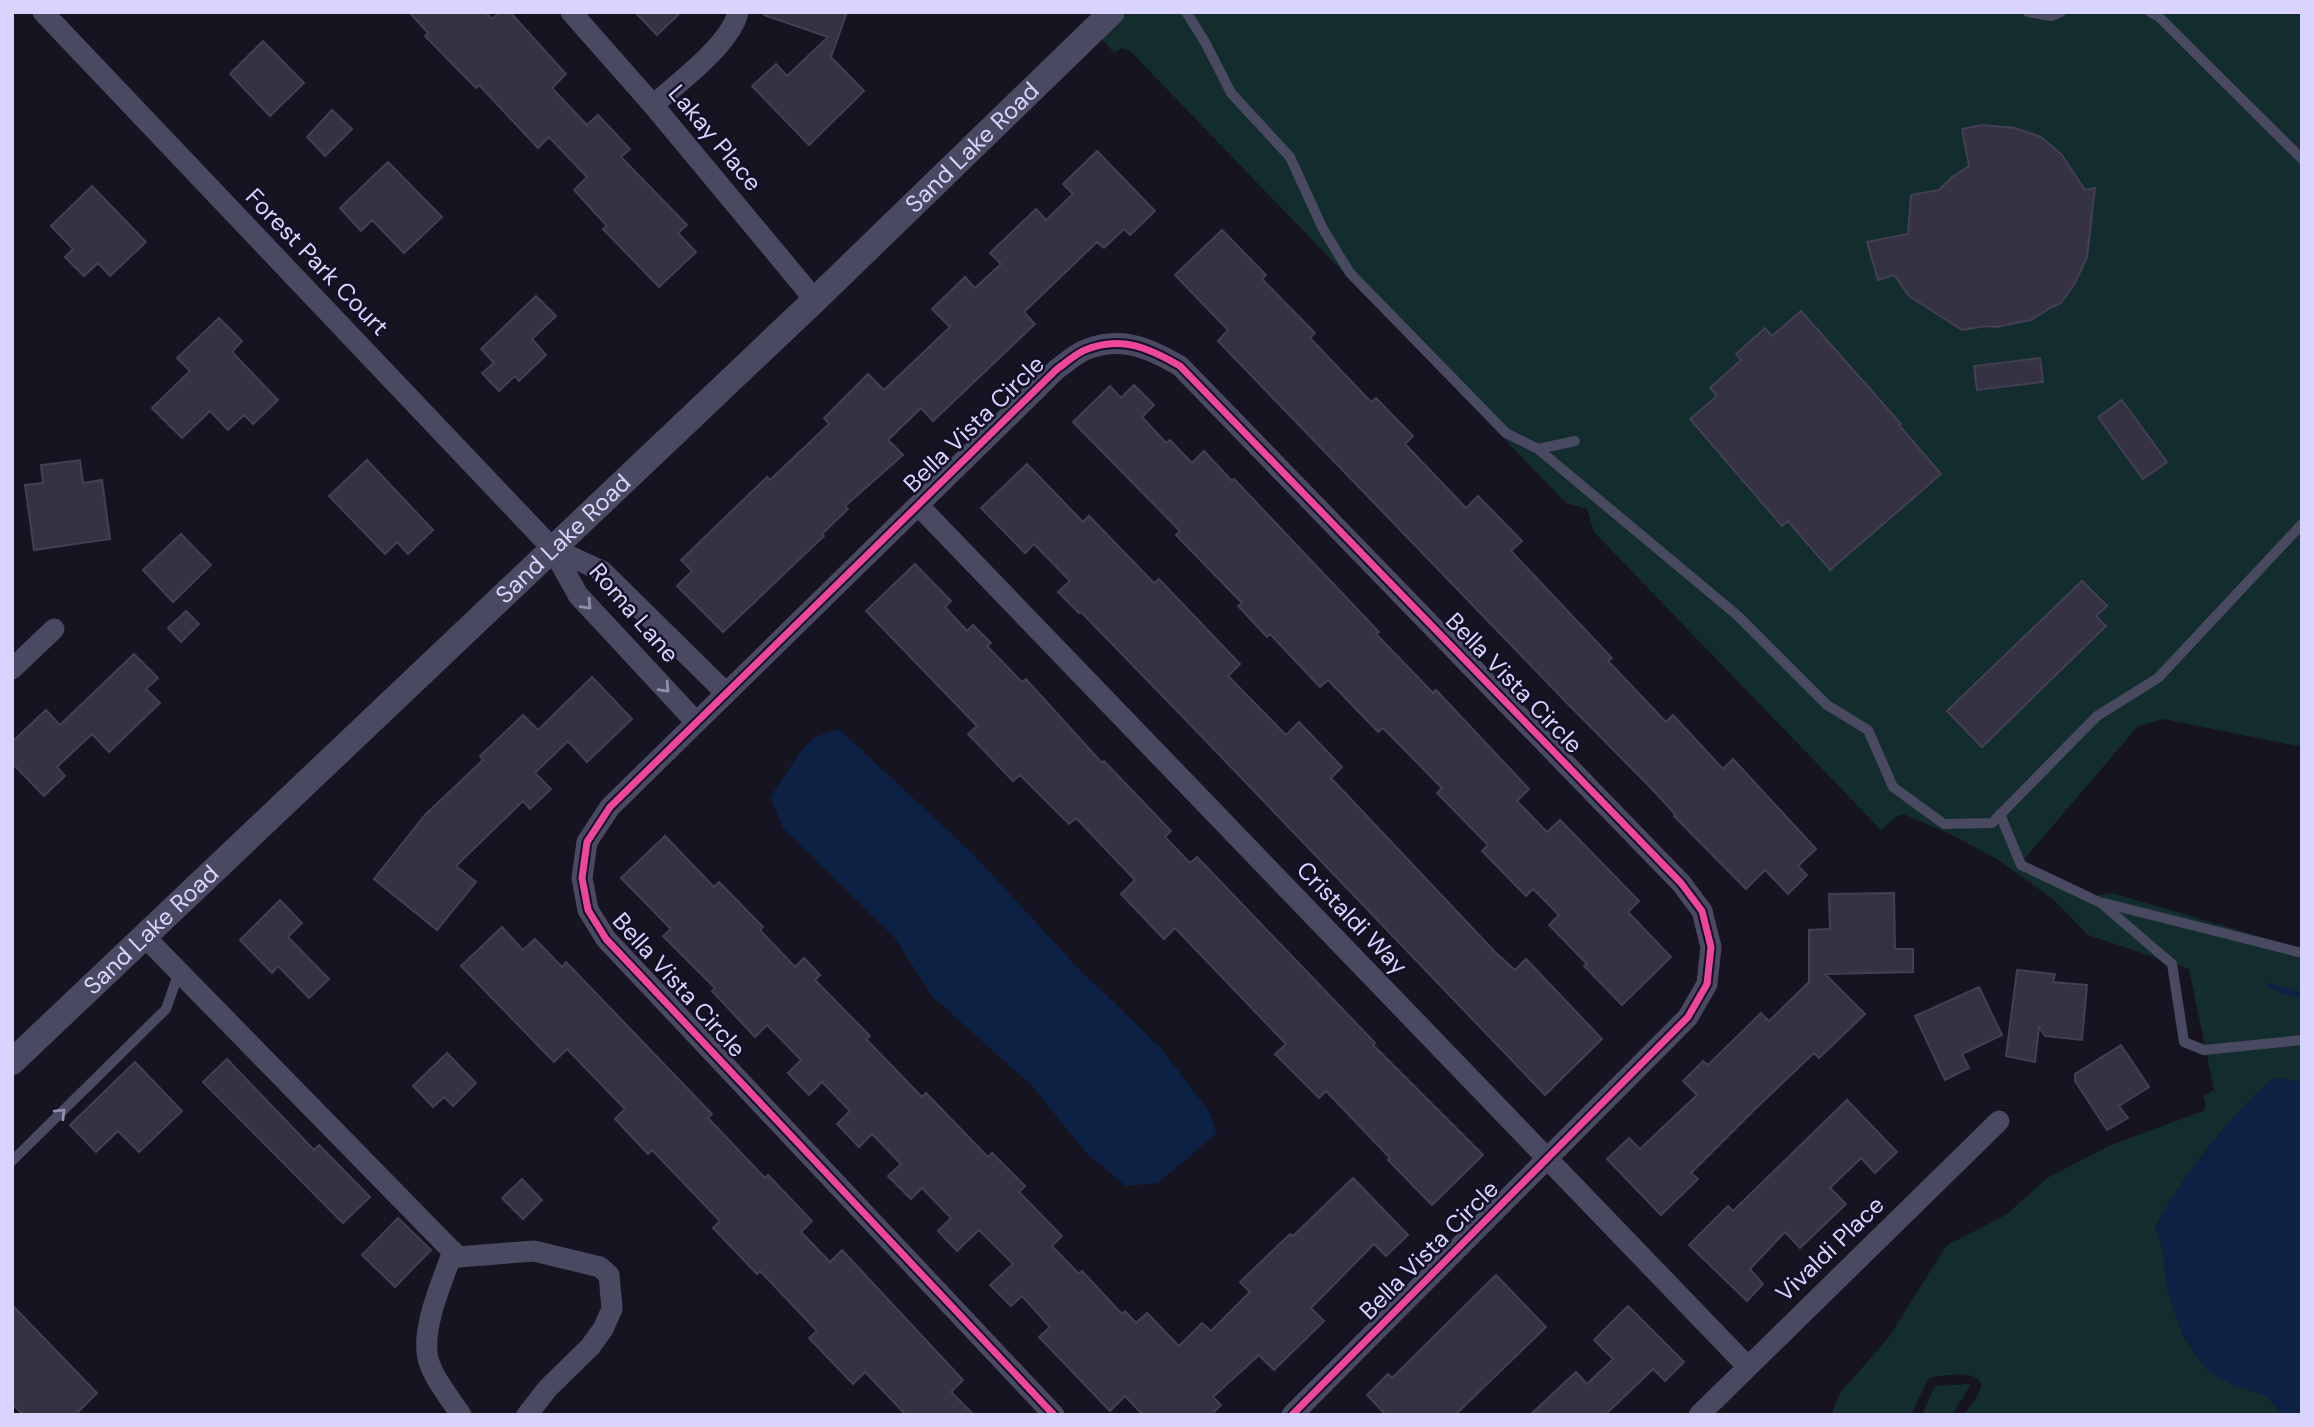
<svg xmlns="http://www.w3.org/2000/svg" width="2314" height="1427" viewBox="0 0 2314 1427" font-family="'DM Sans',sans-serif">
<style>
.green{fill:#132c2d}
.water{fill:#0d2144}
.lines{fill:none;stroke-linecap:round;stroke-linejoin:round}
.stream{stroke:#0d2144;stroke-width:6}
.building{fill:#343243;stroke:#433f54;stroke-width:2}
.service{stroke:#4a4962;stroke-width:10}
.minor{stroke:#4a4962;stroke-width:21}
.tertiary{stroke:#4a4962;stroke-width:26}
.cycleway-casing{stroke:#130f26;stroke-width:11}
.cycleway{stroke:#ed469a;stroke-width:7}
.oneway{stroke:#928eb0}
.labels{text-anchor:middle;stroke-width:5;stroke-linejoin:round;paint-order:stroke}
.street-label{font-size:24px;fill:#d9d4ff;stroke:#130f26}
</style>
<rect width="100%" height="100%" fill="#161421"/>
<path class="green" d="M 1129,12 L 2302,12 L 2302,747 L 2164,719 L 2138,726 L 2021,863 L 2093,896 L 2112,893 L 2302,949 L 2302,1082 L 2274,1078 C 2227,1118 2185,1174 2155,1227 L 2163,1249 L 2167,1289 L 2183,1336 L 2208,1371 L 2266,1396 L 2283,1415 L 1964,1415 C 1969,1407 1981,1394 1981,1385 C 1980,1369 1939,1375 1928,1379 L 1911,1415 L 1833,1415 L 1833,1409 L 1840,1393 L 1889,1337 L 1946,1246 L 2007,1214 L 2047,1178 L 2111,1145 L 2203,1111 L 2206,1105 L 2203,1096 L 2214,1090 L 2189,969 L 2088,935 L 2054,900 L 1997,859 L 1950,834 L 1903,814 L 1896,817 L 1881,830 L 1594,532 L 1587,509 L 1566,503 L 1131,52 L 1122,48 L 1114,53 L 1102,39 Z
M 1971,1384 L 1952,1415 L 1922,1415 L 1935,1386 Z"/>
<path class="water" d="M 839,729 L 974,855 L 1076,966 L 1160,1047 L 1208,1110 L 1217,1133 L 1158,1183 L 1126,1186 L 1087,1154 L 1032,1086 L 932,996 L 895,938 L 783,828 L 770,797 L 801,751 L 814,737 Z
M 2274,1078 L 2302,1082 L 2302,1415 L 2283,1415 L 2266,1396 L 2229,1383 L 2208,1371 L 2183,1336 L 2167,1289 L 2163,1249 L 2155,1227 C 2185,1174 2227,1118 2274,1078 Z"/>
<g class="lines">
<path class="stream" d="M 2271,986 L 2302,996"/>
</g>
<path class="building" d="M 409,12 L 485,12 L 492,19 L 500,12 L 510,12 L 566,74 L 552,88 L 587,125 L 598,115 L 630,149 L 621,157 L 687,225 L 678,233 L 696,252 L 659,287 L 603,229 L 607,226 L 574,190 L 587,177 L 549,137 L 538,148 L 479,85 L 476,88 L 425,36 L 428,33 Z
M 635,12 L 681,12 L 657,35 Z
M 764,12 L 847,12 L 831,57 L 864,91 L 809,145 L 752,86 L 776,64 L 787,76 L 828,37 L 764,15 Z
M 263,41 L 304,83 L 270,116 L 230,74 Z
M 332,110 L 352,129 L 325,156 L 307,137 Z
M 1982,125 L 2015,128 L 2041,137 L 2061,154 L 2085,190 L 2095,188 L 2087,257 L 2075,283 L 2061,303 L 2052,307 L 2031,320 L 1996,327 L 1986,326 L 1962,330 L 1909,296 L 1894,275 L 1878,280 L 1867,242 L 1908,234 L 1911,195 L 1939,190 L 1952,177 L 1969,166 L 1962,129 Z
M 1097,151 L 1155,211 L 1130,235 L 1124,229 L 1104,248 L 1097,242 L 1024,312 L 1035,324 L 933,421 L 921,408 L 888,440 L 903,455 L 845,506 L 848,509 L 822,534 L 824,536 L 723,632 L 677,586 L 692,571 L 681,560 L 767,477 L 770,480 L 829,424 L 824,418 L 868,374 L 884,390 L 950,327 L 932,309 L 965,277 L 975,288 L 1001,264 L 990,253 L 1036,209 L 1046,220 L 1073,194 L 1063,184 Z
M 388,162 L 442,217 L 404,253 L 372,220 L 361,231 L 340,208 Z
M 92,186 L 146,242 L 110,276 L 98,263 L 84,276 L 65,257 L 73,249 L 51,226 Z
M 1222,230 L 1266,275 L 1262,279 L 1315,333 L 1310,338 L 1371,402 L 1376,398 L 1413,436 L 1405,444 L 1466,508 L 1478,496 L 1522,541 L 1511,551 L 1612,658 L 1608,661 L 1666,722 L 1673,715 L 1723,769 L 1733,759 L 1816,849 L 1798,866 L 1807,875 L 1788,894 L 1765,870 L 1746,889 L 1674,816 L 1675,814 L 1651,788 L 1566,702 L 1218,341 L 1228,330 L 1175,275 Z
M 536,296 L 556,316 L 532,339 L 546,355 L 519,381 L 515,376 L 499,391 L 482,373 L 494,363 L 481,349 Z
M 1801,311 L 1901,424 L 1899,425 L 1941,474 L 1830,570 L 1788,521 L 1782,526 L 1690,419 L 1717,396 L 1710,388 L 1741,360 L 1736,354 L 1765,328 L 1772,336 Z
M 219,318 L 242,341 L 232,352 L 278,400 L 253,424 L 244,415 L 228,430 L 210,411 L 182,438 L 152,408 L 190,371 L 177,358 Z
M 2040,358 L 2043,382 L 1977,390 L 1974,366 Z
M 1134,385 L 1154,405 L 1142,417 L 1166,443 L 1170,440 L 1192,463 L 1204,451 L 1232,481 L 1234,479 L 1379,632 L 1376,634 L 1433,693 L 1436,690 L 1529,789 L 1517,801 L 1547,832 L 1560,820 L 1639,901 L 1628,912 L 1671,957 L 1622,1005 L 1584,966 L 1587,964 L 1549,925 L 1559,915 L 1533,889 L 1526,896 L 1482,851 L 1488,845 L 1437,793 L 1442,788 L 1383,728 L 1378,732 L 1328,680 L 1320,687 L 1270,634 L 1267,637 L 1238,606 L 1242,603 L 1176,535 L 1180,531 L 1073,422 L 1110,386 L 1121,398 Z
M 2122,400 L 2167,462 L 2143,479 L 2098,417 Z
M 80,460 L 83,483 L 102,480 L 110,539 L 34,550 L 25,485 L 43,483 L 41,465 Z
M 367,460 L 433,530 L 408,554 L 397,542 L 385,554 L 329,496 Z
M 1027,464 L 1083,522 L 1089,516 L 1154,583 L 1159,579 L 1240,664 L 1228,676 L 1286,735 L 1299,722 L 1342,767 L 1331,778 L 1495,952 L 1515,970 L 1526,959 L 1602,1039 L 1545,1095 L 1184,718 L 1081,612 L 1079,613 L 1058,592 L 1070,581 L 1034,544 L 1025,553 L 981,508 Z
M 181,534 L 211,565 L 173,602 L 143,570 Z
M 915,564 L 951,601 L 945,607 L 967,631 L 973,625 L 991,643 L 987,646 L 1022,682 L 1026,679 L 1102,763 L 1104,761 L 1171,831 L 1165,837 L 1190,863 L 1197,857 L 1375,1043 L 1373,1045 L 1483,1155 L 1432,1205 L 1388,1160 L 1390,1158 L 1326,1091 L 1319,1098 L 1275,1054 L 1286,1044 L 1175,928 L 1164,939 L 1121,894 L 1135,880 L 1076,818 L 1069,824 L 1020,775 L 1013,781 L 968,734 L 977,726 L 866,611 Z
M 2082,581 L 2107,606 L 2096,616 L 2106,626 L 1982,747 L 1947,711 Z
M 186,611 L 199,624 L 181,642 L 168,628 Z
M 134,654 L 158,678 L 146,689 L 160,703 L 109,752 L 92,734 L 57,767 L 65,776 L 44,796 L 12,763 L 12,742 L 46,710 L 60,725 Z
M 592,677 L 632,719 L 587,762 L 568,741 L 535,773 L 551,789 L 530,809 L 523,801 L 456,866 L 476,882 L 437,930 L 374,879 L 425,815 L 483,760 L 480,756 L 523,715 L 538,730 Z
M 665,836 L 714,887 L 719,882 L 763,927 L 760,930 L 795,967 L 804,958 L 820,975 L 815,980 L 870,1036 L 866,1039 L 922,1097 L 926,1093 L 988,1157 L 992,1153 L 1025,1186 L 1019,1192 L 1062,1236 L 1052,1246 L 1079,1274 L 1082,1271 L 1122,1314 L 1125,1311 L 1136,1323 L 1147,1313 L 1179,1346 L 1202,1323 L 1211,1331 L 1250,1292 L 1240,1282 L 1290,1234 L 1293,1236 L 1353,1178 L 1408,1235 L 1386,1256 L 1374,1244 L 1311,1308 L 1324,1321 L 1274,1370 L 1259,1355 L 1213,1397 L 1221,1405 L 1211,1415 L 1143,1415 L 1125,1396 L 1110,1411 L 1039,1337 L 1050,1327 L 1022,1296 L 1011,1306 L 990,1285 L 1013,1264 L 979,1230 L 957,1251 L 938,1231 L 951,1218 L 922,1188 L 911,1199 L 888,1176 L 901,1164 L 872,1134 L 859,1147 L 837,1124 L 850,1111 L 822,1082 L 809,1095 L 788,1073 L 801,1060 L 767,1025 L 755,1037 L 712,991 L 715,988 L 663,936 L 671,929 L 621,878 Z
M 1894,893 L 1895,949 L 1913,949 L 1913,972 L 1825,974 L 1865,1014 L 1819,1058 L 1814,1053 L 1753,1111 L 1691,1173 L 1698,1179 L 1661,1215 L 1607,1159 L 1629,1138 L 1640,1149 L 1697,1095 L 1683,1081 L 1703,1061 L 1708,1065 L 1761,1013 L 1769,1021 L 1809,982 L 1809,930 L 1830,929 L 1829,894 Z
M 280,900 L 302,923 L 288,937 L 329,979 L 309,998 L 278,966 L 272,973 L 240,940 Z
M 502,927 L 523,950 L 535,939 L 562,967 L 566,962 L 712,1114 L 708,1118 L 765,1178 L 768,1175 L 812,1221 L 801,1232 L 830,1262 L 842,1250 L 963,1380 L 951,1392 L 974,1415 L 906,1415 L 865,1372 L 853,1384 L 809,1338 L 817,1331 L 760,1271 L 757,1274 L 713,1228 L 720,1221 L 652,1150 L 648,1154 L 615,1119 L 625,1109 L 567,1049 L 554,1062 L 461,966 Z
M 2017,970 L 2055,974 L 2053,982 L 2087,985 L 2082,1040 L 2045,1036 L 2039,1027 L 2035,1062 L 2006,1056 Z
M 1979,987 L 2002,1035 L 1962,1054 L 1969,1068 L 1945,1080 L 1915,1016 Z
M 2121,1045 L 2149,1087 L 2119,1106 L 2128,1118 L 2107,1130 L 2075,1081 L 2075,1074 Z
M 447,1053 L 476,1083 L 453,1106 L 444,1097 L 433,1107 L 413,1086 Z
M 227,1059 L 314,1150 L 319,1145 L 370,1197 L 343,1223 L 203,1082 Z
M 135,1062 L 182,1111 L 139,1152 L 118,1131 L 96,1152 L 70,1125 Z
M 1847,1100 L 1897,1152 L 1875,1173 L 1861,1158 L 1830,1188 L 1846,1204 L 1800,1248 L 1785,1232 L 1750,1269 L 1763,1284 L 1747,1301 L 1689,1245 L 1728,1206 L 1733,1211 Z
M 522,1179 L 542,1200 L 523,1219 L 502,1198 Z
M 398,1218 L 431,1250 L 395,1287 L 362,1255 Z
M 1496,1275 L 1546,1327 L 1455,1415 L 1386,1415 L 1367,1395 L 1388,1374 L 1392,1378 Z
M 12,1305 L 97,1393 L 75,1415 L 23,1415 L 12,1403 Z
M 1628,1306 L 1684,1362 L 1665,1381 L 1653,1369 L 1605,1415 L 1530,1415 L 1576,1372 L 1587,1384 L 1613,1359 L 1594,1340 Z"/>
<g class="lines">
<path class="service" d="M 1186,12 L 1205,42 L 1231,93 L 1290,157 L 1323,229 L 1350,273 L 1506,433 L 1538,449 L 1575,441
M 2028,12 L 2051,16 L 2061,12
M 2150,12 L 2159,17 L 2302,159
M 1538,449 L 1737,615 L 1827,705 L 1868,730 L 1893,787 L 1944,824 L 1992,823 L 2097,716 L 2158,678 L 2302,524
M 2000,814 L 2021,865 L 2101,903 L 2172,964 L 2184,1042 L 2204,1050 L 2302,1040
M 2104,903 L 2302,953
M 12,1161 L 166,1009 L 179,972"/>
<path class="minor" d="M 43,12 L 552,548 L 578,595 L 696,722
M 571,12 L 653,105 L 815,300
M 653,105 C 678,83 731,44 738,12
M 918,505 L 1748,1367
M 552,548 L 602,571 L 726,693
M 12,669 L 54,629
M 144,936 L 458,1257 L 534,1251 L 600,1267 L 609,1275 L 612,1309 L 603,1329 L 590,1347 L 548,1388 L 527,1415
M 453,1251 C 443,1280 424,1321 427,1352 C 428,1372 450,1398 461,1415
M 1054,1415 L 606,939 L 588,910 L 582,878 L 587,842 L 610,807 L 1057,369 C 1066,363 1075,354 1085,350 C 1121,335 1149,348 1180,366 L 1681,883 L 1702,911 L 1711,947 L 1707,984 L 1688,1017 L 1292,1415
M 1699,1415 L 1999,1121"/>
<path class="tertiary" id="s1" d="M 12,1062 L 815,300 L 1112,12"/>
<g class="cycleway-casing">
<path id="cycleway" d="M 1054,1415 L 606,939 L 588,910 L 582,878 L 587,842 L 610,807 L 1057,369 C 1066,363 1075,354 1085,350 C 1121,335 1149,348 1180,366 L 1681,883 L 1702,911 L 1711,947 L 1707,984 L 1688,1017 L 1292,1415"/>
</g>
<use href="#cycleway" class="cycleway"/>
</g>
<defs><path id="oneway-chevron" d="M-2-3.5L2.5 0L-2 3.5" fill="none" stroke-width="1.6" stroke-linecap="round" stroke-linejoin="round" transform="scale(1.75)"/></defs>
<g class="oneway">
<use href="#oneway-chevron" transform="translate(587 605) rotate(47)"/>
<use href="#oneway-chevron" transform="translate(665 688) rotate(47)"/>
<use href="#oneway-chevron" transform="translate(61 1113) rotate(-45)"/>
</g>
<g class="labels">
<g class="street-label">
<text transform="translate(715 138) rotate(50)" y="8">Lakay Place</text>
<text dy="8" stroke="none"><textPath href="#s1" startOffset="1326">Sand Lake Road</textPath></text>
<text transform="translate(317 262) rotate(46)" y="8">Forest Park Court</text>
<text transform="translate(974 424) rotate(-44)" y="8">Bella Vista Circle</text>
<text dy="8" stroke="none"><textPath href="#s1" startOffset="760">Sand Lake Road</textPath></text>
<text transform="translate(634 613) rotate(49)" y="8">Roma Lane</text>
<text transform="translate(1514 683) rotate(46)" y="8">Bella Vista Circle</text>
<text transform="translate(1352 918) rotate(46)" y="8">Cristaldi Way</text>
<text dy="8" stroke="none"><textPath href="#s1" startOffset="192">Sand Lake Road</textPath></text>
<text transform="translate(679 985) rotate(48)" y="8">Bella Vista Circle</text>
<text transform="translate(1830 1249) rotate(-44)" y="8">Vivaldi Place</text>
<text transform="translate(1429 1250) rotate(-45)" y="8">Bella Vista Circle</text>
</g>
</g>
<rect width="2314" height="1427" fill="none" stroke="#d9d4ff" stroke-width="28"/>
</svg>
